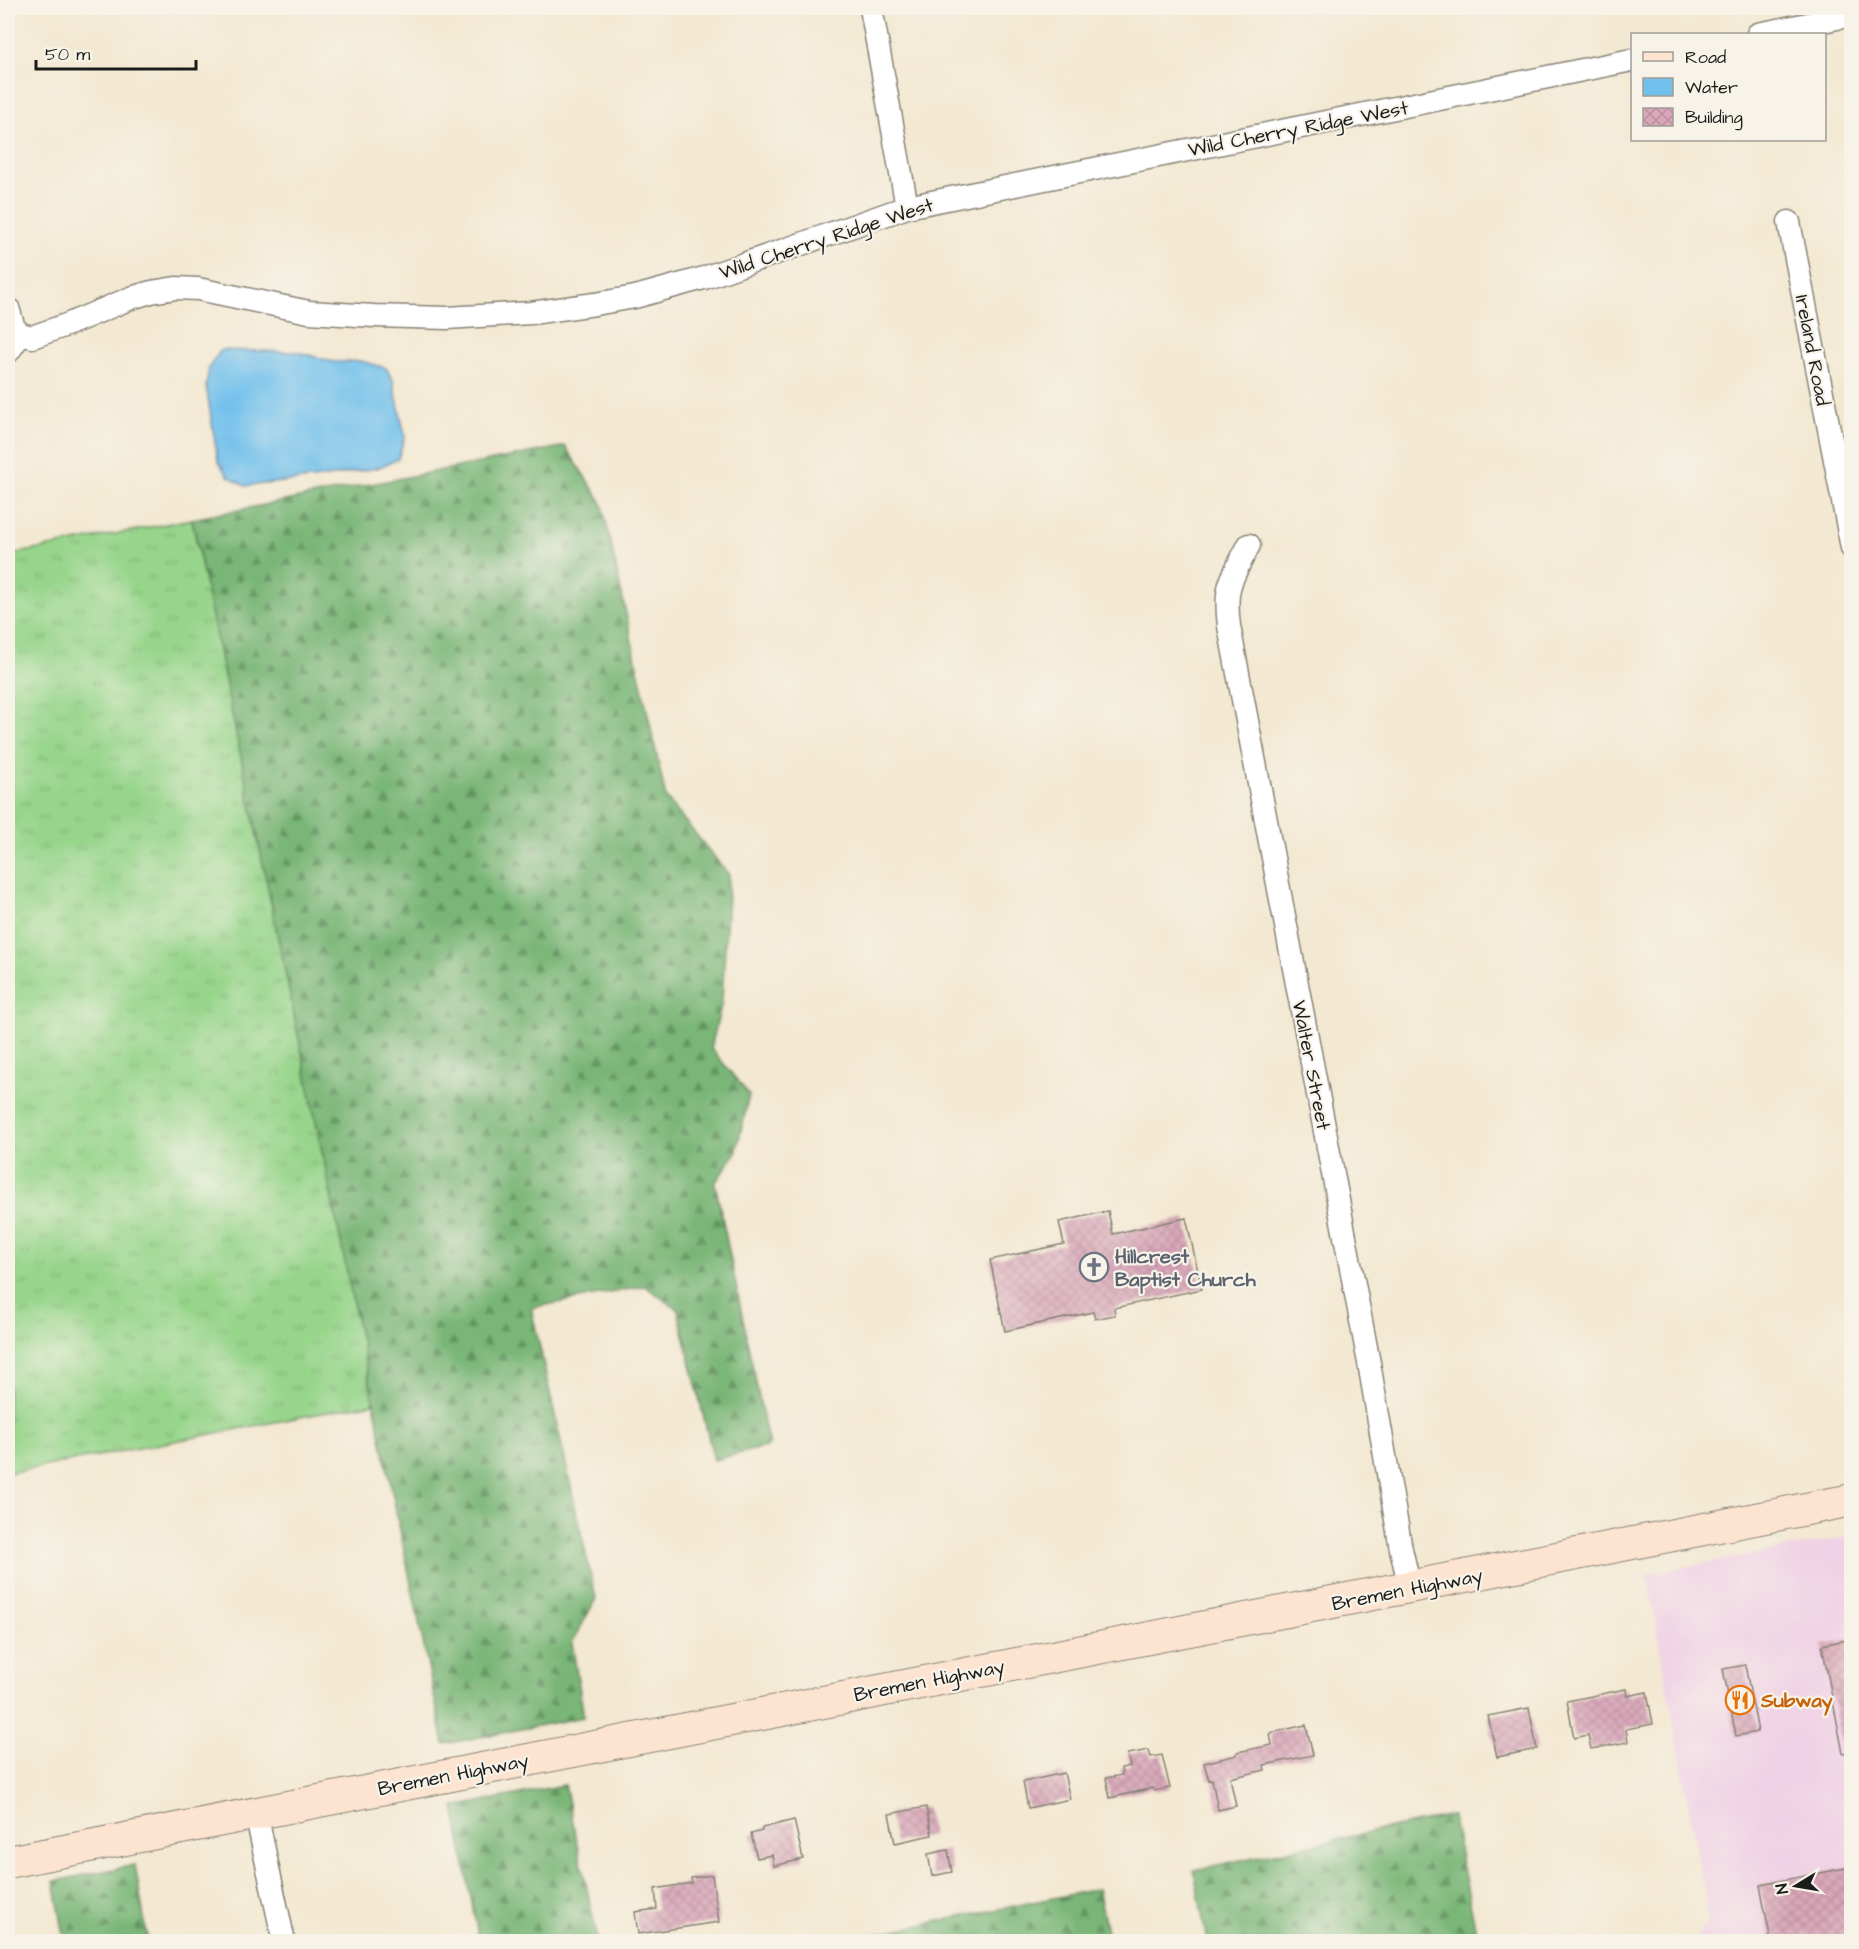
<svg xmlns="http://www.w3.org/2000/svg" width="1859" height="1949" viewBox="0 0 1859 1949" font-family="'Architects Daughter',sans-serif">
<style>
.built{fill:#f0d0e5}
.grass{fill:url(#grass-tufts);stroke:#5a7854;stroke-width:1.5}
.forest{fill:url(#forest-firs);stroke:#4a694a;stroke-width:1.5}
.water{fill:#71c0ec;stroke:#466e84;stroke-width:1.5}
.building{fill:url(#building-cross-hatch)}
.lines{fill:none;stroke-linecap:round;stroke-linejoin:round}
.street-casing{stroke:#888276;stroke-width:25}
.secondary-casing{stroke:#888276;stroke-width:34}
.street{stroke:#fff;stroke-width:22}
.secondary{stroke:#fde4d1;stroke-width:32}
.labels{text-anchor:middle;stroke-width:4.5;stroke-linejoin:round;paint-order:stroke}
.street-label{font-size:20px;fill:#1c1c1c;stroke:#f7f3e8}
.worship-label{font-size:20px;font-weight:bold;fill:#5b616d;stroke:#f7f3e8;text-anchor:start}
.food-label{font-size:20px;font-weight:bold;fill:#c56008;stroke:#f7f3e8;text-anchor:start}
</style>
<defs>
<pattern id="grass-tufts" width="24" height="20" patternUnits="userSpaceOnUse" patternTransform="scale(1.5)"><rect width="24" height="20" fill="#97d58b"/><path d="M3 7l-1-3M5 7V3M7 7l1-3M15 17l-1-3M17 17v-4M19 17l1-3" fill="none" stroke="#82b677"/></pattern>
<pattern id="forest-firs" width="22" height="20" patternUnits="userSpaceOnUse" patternTransform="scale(1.5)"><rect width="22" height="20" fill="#79b677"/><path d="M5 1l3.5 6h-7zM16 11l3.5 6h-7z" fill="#629361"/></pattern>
<pattern id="building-cross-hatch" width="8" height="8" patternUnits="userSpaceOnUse" patternTransform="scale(1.5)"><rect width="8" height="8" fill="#d9a7b9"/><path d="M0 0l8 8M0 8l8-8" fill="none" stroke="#ba8f9e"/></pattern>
</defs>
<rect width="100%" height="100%" fill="#f7f3e8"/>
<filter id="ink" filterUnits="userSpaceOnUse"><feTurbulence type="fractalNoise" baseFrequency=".0167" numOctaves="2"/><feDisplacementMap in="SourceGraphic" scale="12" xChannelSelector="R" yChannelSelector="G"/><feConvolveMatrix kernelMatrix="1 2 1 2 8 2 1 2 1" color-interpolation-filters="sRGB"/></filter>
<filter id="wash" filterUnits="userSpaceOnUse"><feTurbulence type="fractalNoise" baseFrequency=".008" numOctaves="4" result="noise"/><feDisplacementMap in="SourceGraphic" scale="24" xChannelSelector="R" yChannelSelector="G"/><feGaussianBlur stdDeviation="1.35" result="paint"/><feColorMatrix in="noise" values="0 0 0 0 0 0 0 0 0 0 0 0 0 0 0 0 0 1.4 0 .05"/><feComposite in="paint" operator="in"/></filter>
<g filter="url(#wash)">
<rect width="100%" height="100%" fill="#f3e8d1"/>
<path class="built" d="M 1851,1536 L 1851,1941 L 1694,1941 L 1709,1919 L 1647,1574 Z"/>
<path class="grass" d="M 192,519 L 374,1403 L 8,1473 L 8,555 Z"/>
<path class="forest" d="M 565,446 L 602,503 L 666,798 L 729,875 L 722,1002 L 711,1048 L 749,1095 L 736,1153 L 715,1183 L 769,1446 L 714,1460 L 678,1310 L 645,1286 L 531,1308 L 596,1599 L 572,1643 L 584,1717 L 444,1744 L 192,519 Z
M 565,1785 L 598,1941 L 479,1941 L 454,1807 Z
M 1452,1815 L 1478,1941 L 1207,1941 L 1194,1870 Z
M 135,1865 L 148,1941 L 65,1941 L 54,1881 Z
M 1098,1889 L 1109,1941 L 840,1941 Z"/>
<path class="water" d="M 221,350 L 298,352 L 334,362 L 361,361 L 386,368 L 393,380 L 405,436 L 398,459 L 377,468 L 321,478 L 245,486 L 228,476 L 218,461 L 206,386 L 209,367 Z"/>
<g id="blocks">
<path class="building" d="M 1108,1211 L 1113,1234 L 1186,1218 L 1202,1289 L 1114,1308 L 1115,1315 L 1095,1319 L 1093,1312 L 1005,1331 L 990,1260 L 1064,1244 L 1059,1222 Z
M 1851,1639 L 1851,1752 L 1843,1753 L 1822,1645 Z
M 1745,1665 L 1758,1732 L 1736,1736 L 1723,1669 Z
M 1626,1689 L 1627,1696 L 1647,1692 L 1653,1724 L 1626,1729 L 1628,1742 L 1591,1749 L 1588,1735 L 1574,1738 L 1567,1701 Z
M 1529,1708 L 1537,1749 L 1497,1757 L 1488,1716 Z
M 1306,1725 L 1313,1755 L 1264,1765 L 1265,1770 L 1230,1778 L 1236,1806 L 1218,1810 L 1212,1779 L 1209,1780 L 1204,1763 L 1237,1755 L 1237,1752 L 1272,1745 L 1270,1733 Z
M 1149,1750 L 1151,1757 L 1162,1755 L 1170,1788 L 1154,1791 L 1153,1788 L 1110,1798 L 1106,1778 L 1122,1775 L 1121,1768 L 1130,1766 L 1127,1754 Z
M 1064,1773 L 1070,1799 L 1028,1808 L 1023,1782 Z
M 926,1807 L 932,1835 L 895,1843 L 889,1814 Z
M 794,1820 L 803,1859 L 774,1866 L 772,1855 L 757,1858 L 751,1834 L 762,1831 L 762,1828 Z
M 948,1850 L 952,1872 L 932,1876 L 928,1854 Z
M 1851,1867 L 1851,1941 L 1771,1941 L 1760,1885 Z
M 712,1875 L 719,1922 L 638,1934 L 635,1912 L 657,1909 L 655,1889 L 692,1883 L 691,1878 Z"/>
</g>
</g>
<g filter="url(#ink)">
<use href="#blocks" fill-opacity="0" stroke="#888276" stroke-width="1.5"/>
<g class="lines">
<g class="street-casing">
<path id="street" d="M 871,8 L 907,207
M 1758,34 L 1852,15
M 1789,222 L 1852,548
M 8,308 L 14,328 L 21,334 L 32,337 L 69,324 L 131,298 L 151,292 L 176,288 L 198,289 L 309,312 L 374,316 L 447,318 L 531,313 L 595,304 L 635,297 L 704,278 L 907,207 L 1632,60
M 8,352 L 21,334
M 1249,545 C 1231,580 1224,585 1229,626 L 1369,1363 L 1401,1549 L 1410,1588
M 256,1813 L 284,1942"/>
</g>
<g class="secondary-casing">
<path id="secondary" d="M 8,1862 L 1852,1500"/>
</g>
<use href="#street" class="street"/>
<use href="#secondary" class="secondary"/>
</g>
</g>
<defs>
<g id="church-ring" transform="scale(1.5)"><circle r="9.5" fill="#f7f3e8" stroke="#6b7280" stroke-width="1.5"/><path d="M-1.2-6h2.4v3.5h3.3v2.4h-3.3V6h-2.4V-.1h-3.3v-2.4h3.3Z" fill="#6b7280"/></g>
<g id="restaurant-ring" transform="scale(1.5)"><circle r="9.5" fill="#f7f3e8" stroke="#e8710a" stroke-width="1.5"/><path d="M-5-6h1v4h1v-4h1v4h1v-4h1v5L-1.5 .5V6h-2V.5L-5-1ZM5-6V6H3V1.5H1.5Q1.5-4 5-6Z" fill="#e8710a"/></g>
</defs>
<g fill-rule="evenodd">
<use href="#church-ring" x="1094" y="1267"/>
<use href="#restaurant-ring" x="1740" y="1700"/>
</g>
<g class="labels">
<g class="street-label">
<text transform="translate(1298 128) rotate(-11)" y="7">Wild Cherry Ridge West</text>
<text transform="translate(826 238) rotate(-18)" y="7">Wild Cherry Ridge West</text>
<text transform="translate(1813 350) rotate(79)" y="7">Ireland Road</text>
<text transform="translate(1312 1065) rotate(79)" y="7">Walter Street</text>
<text transform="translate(1407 1589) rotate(-11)" y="7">Bremen Highway</text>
<text transform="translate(929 1680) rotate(-11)" y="7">Bremen Highway</text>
<text transform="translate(453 1774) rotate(-11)" y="7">Bremen Highway</text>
</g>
<g class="worship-label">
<text x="1115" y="1263">Hillcrest<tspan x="1115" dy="23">Baptist Church</tspan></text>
</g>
<g class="food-label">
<text x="1761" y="1707">Subway</text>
</g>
</g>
<rect width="1859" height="1949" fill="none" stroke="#f7f3e8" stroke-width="30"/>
<rect x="1631" y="33" width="195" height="108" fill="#f7f3e8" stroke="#9f9d96" stroke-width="1.5"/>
<rect x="1643" y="52" width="30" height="9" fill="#fde4d1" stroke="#9f9d96" stroke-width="1.5"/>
<text x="1685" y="63" font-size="18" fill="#1c1c1c">Road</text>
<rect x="1643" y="78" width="30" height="18" fill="#71c0ec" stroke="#9f9d96" stroke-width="1.5"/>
<text x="1685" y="93" font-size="18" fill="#1c1c1c">Water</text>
<rect x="1643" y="108" width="30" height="18" fill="url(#building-cross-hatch)" stroke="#9f9d96" stroke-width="1.5"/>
<text x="1685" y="123" font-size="18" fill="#1c1c1c">Building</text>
<g transform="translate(1796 1886) rotate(259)" stroke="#f7f3e8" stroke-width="4.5" paint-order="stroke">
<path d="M0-4.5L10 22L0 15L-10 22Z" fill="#1c1c1c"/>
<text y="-9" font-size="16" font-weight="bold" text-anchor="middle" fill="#1c1c1c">N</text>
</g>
<path d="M36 60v9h160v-9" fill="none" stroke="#1c1c1c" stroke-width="3"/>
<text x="45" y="60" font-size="18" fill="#1c1c1c" stroke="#f7f3e8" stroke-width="4.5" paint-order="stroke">50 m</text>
</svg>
